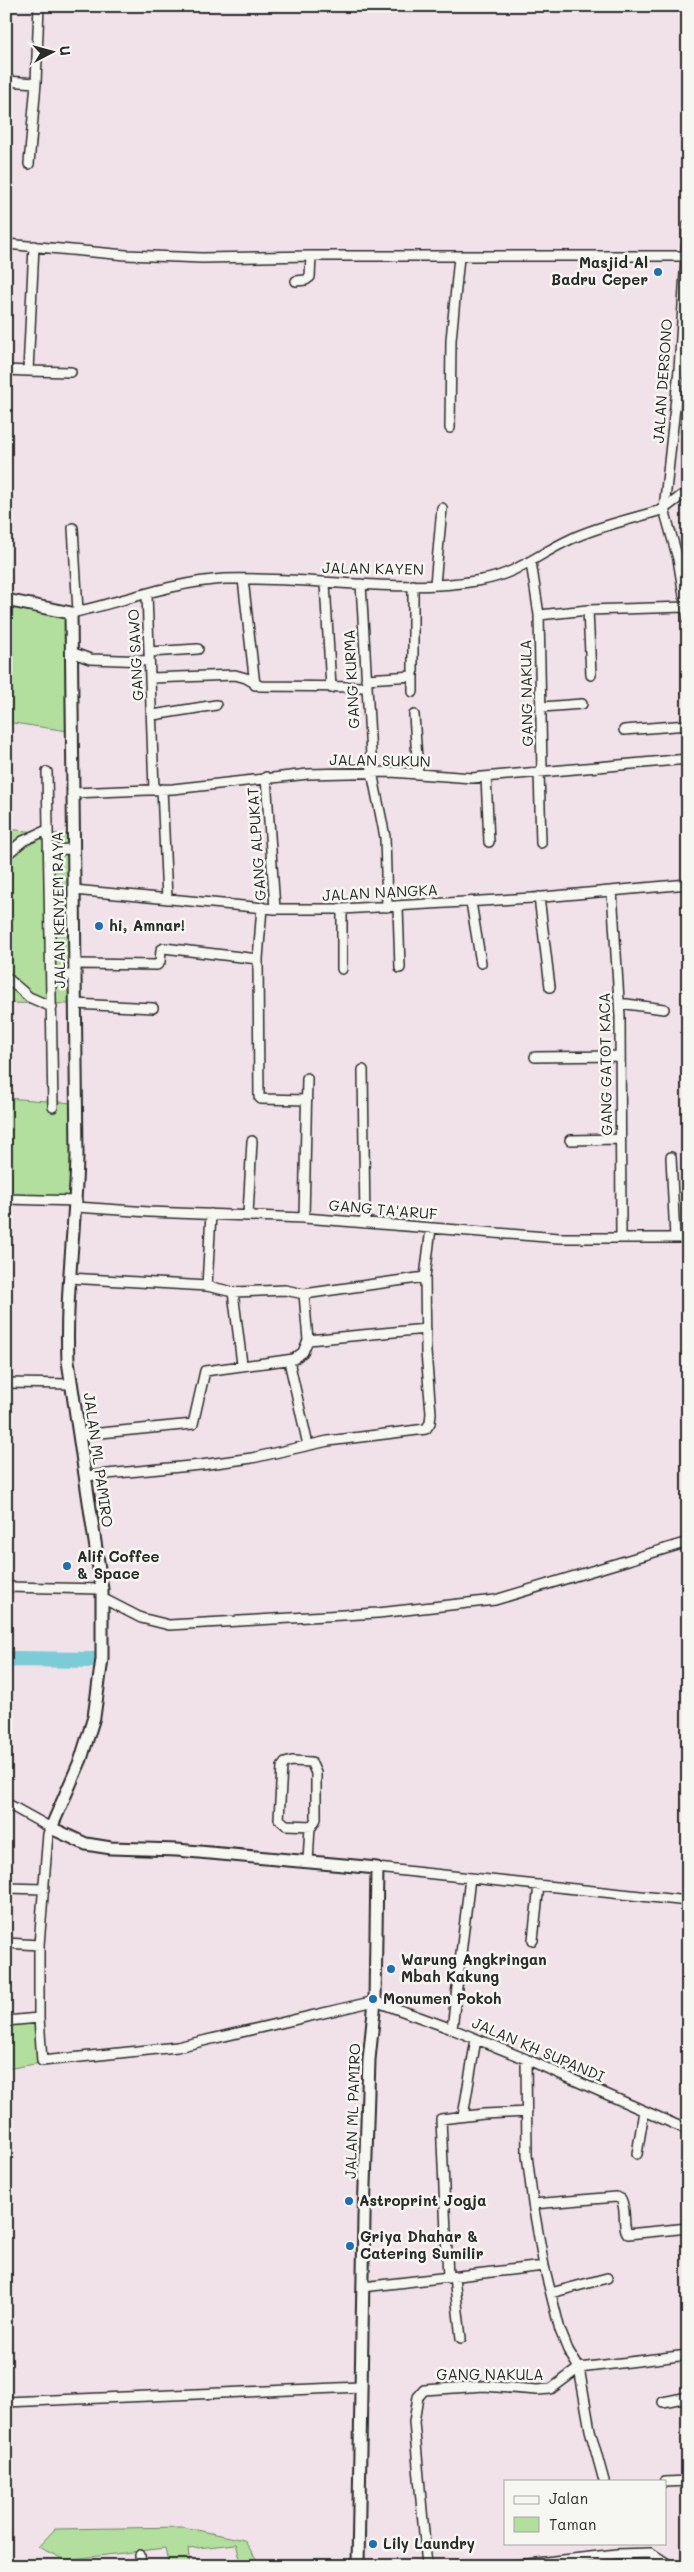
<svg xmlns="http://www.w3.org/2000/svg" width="694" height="2572" viewBox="0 0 694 2572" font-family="Mali,sans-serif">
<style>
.green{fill:#b2df9d;stroke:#6e8564}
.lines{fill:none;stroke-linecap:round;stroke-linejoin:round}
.river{stroke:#7cccd8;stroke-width:16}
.minor-casing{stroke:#2b2b2b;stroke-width:12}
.tertiary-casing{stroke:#2b2b2b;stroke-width:15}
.minor{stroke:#f6f6f2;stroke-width:9}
.tertiary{stroke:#f6f6f2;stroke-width:11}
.poi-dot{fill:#1f6fb2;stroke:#f6f6f2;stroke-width:2}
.labels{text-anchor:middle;stroke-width:5;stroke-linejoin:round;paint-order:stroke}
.poi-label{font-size:15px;font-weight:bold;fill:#2b2b2b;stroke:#f6f6f2;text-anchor:start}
.street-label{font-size:15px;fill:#2b2b2b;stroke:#f6f6f2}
</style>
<rect width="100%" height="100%" fill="#f1e2e9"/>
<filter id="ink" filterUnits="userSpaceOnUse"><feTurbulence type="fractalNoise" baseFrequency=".02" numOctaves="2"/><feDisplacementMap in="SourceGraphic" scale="10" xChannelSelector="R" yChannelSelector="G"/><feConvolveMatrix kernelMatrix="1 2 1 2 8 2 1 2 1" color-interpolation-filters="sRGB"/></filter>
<g filter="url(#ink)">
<path class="green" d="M 6,597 L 68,606 L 68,731 L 6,722 Z
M 6,829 L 70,835 L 73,1004 L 6,1003 Z
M 6,1098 L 73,1103 L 75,1203 L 6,1198 Z
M 37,2018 L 41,2063 L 6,2069 L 6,2020 Z
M 183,2527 L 244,2540 L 261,2566 L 242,2566 L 236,2544 L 188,2549 L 190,2566 L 169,2566 L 165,2548 L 65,2560 L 38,2547 L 55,2529 Z"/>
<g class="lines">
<path class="river" d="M 6,1662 L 13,1659 L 93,1660"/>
<g class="minor-casing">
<path id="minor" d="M 6,81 L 36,83
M 29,164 L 36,83 L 39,6
M 6,244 L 126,255 L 202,258 L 311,256 L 684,256
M 296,281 L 306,280 L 310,277 L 311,256
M 6,370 L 28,371 L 34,246
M 28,371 L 71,372
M 450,428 L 451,340 L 459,257
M 688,495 L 681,496 L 664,509 L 678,559 L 688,620
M 73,528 L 78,611
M 531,562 L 539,615 L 542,770
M 243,579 L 255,685
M 325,583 L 331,688
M 361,584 L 372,772 L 385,837 L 387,907
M 435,584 L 442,508
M 413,585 L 413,692
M 147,594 L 154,790
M 588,610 L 591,675
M 71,613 C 122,602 172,582 225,579 C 310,576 398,595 482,580 C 517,574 540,553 571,539 C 600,525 634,519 664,509 L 679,370 L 688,224
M 539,615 L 588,610 L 685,607
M 71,652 L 90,659 L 149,661
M 149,652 L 198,649
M 151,678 L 235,675 L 246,678 L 260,686 L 366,687
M 366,679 L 413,676
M 542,707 L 582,704
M 153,715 L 216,705
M 414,715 L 418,773
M 624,730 L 688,725
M 539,771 L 541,843
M 47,772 L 53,1107
M 266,777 L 275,909
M 486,777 L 489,842
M 162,789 L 167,899
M 72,793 L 173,789 L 308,774 L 391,772 L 472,778 L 688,759
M 48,850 L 73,849
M 6,855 L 23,841 L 47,830
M 74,890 L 275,909 L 342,909 L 532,898 L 688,884
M 612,891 L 620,1016 L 621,1238
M 539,897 L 550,987
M 471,902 L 481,963
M 262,907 L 258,959 L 259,1097 L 261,1099 L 307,1100
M 398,907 L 400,968
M 74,964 L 157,965 L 160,962 L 161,950 L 164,948 L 258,959
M 342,969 L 342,909
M 52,975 L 74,975
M 6,977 L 29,997 L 52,1007
M 619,1003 L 664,1009
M 75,1004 L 153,1008
M 535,1057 L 620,1056
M 363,1070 L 365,1223
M 570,1140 L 620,1139
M 671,1157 L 675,1238
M 6,1199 L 77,1201
M 76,1207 L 149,1212 L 304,1218 L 559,1238 L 688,1238
M 248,1214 L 252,1141
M 304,1218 L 307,1078
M 69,1278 L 207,1286 L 233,1292 L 285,1290 L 304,1294 L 425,1277 L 431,1228
M 207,1286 L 211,1214
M 233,1292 L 242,1364
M 308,1340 L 426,1329
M 289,1361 L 308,1445
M 6,1383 L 72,1384
M 80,1435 L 193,1424 L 205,1371 L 294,1359 L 303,1352 L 308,1340 L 304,1294
M 86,1476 L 201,1465 L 252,1458 L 328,1441 L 426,1429 L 430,1423 L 431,1413 L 426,1352 L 425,1277
M 6,1587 L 102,1589
M 102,1598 L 141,1618 L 169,1625 L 378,1613 L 495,1600 L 688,1542
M 292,1761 L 311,1762 L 316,1773 L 316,1819 L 312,1826 L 286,1825 L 279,1819 L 282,1767 L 285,1763 Z
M 6,1803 L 51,1828 L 48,1834 L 39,1945 L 39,2018 L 42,2061 L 177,2047 L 375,2001 L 452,2029 L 526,2059 L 688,2130
M 308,1862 L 310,1826
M 377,1868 L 688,1901
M 6,1888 L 44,1889
M 533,1940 L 539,1885
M 6,1943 L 39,1945
M 6,2021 L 39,2018
M 452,2029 L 470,1878
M 526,2059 L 527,2155 L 533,2204 L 544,2266 L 560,2330 L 568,2350 L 579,2368 L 590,2430 L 604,2481
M 463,2116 L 476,2039
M 637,2154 L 644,2111
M 533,2204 L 616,2197 L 621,2199 C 627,2210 622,2228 628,2234 L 688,2228
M 454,2277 L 461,2338
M 448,2278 L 441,2119 L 484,2114 L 527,2112
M 363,2287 L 544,2266
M 551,2293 L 607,2278
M 6,2402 L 361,2387
M 663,2402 L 688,2397
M 665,2482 L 688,2481
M 140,2555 L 141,2566
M 427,2566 L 414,2422 L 418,2397 L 424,2390 L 484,2386 L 537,2390 L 551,2389 L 579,2368 L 688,2355
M 510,2566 L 617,2554 L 651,2553 L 671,2566"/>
</g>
<g class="tertiary-casing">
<path id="tertiary" d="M 6,600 L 71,613 L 77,1155 C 76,1224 65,1292 68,1361 L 102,1589 L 102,1659 L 94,1717 L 81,1759 L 51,1828 L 86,1844 L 111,1848 L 177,1850 L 377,1868 L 375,2001 L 369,2060 L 364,2217 L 358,2566"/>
</g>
<use href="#minor" class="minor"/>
<use href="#tertiary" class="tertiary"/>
</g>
</g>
<g class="poi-dot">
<circle cx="658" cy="272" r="5"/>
<circle cx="99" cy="926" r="5"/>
<circle cx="67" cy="1566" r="5"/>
<circle cx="391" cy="1969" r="5"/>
<circle cx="373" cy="1999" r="5"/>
<circle cx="349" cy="2201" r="5"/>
<circle cx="350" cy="2246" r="5"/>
<circle cx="373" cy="2544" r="5"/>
</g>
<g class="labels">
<g class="poi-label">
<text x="648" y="268" text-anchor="end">Masjid Al<tspan x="648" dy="17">Badru Ceper</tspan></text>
<text x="109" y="931">hi, Amnar!</text>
<text x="77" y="1562">Alif Coffee<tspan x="77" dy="17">&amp; Space</tspan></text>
<text x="401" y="1965">Warung Angkringan<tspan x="401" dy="17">Mbah Kakung</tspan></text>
<text x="383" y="2004">Monumen Pokoh</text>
<text x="359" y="2206">Astroprint Jogja</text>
<text x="360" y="2242">Griya Dhahar &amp;<tspan x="360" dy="17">Catering Sumilir</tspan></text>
<text x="383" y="2549">Lily Laundry</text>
</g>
<g class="street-label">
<text transform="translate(663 381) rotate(-86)" y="5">JALAN DERSONO</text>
<text transform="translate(373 569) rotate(1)" y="5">JALAN KAYEN</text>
<text transform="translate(136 655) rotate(-93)" y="5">GANG SAWO</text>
<text transform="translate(352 679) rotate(-93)" y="5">GANG KURMA</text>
<text transform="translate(527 693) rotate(-91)" y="5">GANG NAKULA</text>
<text transform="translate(380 761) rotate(1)" y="5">JALAN SUKUN</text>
<text transform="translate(257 844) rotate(-94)" y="5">GANG ALPUKAT</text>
<text transform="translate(380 893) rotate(-3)" y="5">JALAN NANGKA</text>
<text transform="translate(59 910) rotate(-91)" y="5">JALAN KENYEM RAYA</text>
<text transform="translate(606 1064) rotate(-91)" y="5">GANG GATOT KACA</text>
<text transform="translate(383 1210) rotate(5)" y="5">GANG TA'ARUF</text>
<text transform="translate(98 1460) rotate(82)" y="5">JALAN ML PAMIRO</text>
<text transform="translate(538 2050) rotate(23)" y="5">JALAN KH SUPANDI</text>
<text transform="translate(353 2111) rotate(-88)" y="5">JALAN ML PAMIRO</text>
<text x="490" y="2380">GANG NAKULA</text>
</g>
</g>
<rect width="694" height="2572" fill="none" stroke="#f6f6f2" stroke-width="25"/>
<rect x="12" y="12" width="669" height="2547" fill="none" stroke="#2b2b2b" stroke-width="2" filter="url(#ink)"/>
<rect x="504" y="2480" width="162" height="65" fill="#f6f6f2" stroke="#a5a5a2"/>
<rect x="514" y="2496" width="25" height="8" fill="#f6f6f2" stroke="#a5a5a2"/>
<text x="549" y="2504" font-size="15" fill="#2b2b2b">Jalan</text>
<rect x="514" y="2517" width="25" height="15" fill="#b2df9d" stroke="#a5a5a2"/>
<text x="549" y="2530" font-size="15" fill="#2b2b2b">Taman</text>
<g transform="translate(52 52) rotate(84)" stroke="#f6f6f2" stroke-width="4" paint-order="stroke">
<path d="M0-4L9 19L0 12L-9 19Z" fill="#2b2b2b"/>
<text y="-8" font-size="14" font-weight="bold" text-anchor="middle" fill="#2b2b2b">U</text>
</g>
</svg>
